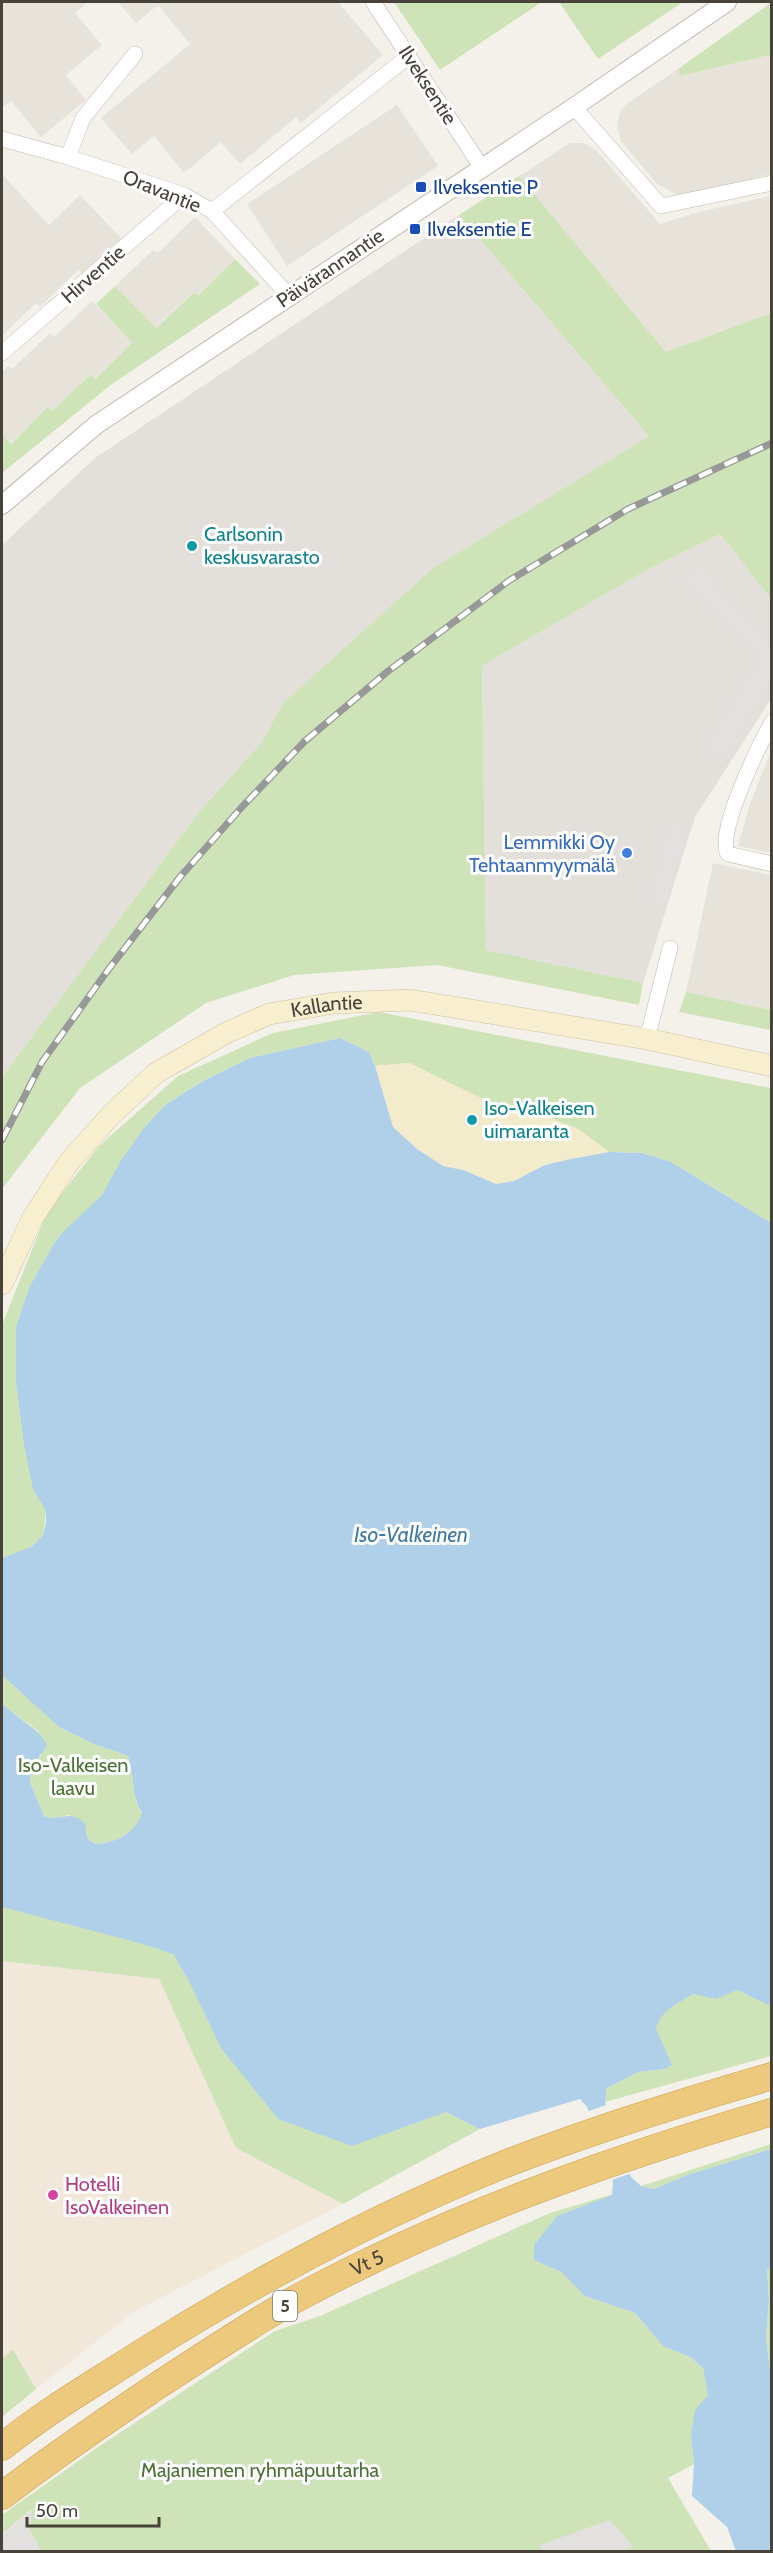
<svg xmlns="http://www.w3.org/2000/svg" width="773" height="2553" viewBox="0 0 773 2553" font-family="Cabin,sans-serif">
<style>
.residential{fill:#e7e3da}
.commercial{fill:#f2e8d9}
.industrial{fill:#e3e0dc}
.green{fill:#cfe3b9}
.sand{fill:#f2ebcc}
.parking{fill:#e3e1df}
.water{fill:#afd0e8}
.pier{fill:#f4f1eb}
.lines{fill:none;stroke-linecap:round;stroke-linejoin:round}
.minor-casing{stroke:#beb9af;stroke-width:16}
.tertiary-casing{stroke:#beb9af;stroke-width:20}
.secondary-casing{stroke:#cdc2a0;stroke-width:22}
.motorway-casing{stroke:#cb9e4e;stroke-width:28}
.minor{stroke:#fff;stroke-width:15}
.tertiary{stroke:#fff;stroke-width:18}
.secondary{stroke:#f8efd0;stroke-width:21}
.motorway{stroke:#edc97d;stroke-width:27}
.rail-casing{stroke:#989898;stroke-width:7}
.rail{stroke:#fff;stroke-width:4.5;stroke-dasharray:14;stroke-linecap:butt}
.transit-dot{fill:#1a4fb4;stroke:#fff;stroke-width:2}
.culture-dot{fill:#0f9aa8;stroke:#fff;stroke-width:2}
.shop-dot{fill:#3f7fe0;stroke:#fff;stroke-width:2}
.hotel-dot{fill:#d1479c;stroke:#fff;stroke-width:2}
.labels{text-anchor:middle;stroke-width:6;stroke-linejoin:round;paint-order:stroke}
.shield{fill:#fff;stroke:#7e7b75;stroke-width:1.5}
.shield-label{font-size:18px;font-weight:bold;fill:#47423a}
.street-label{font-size:20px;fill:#47423a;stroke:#fff}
.transit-label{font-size:20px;fill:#164399;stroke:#fff;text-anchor:start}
.culture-label{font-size:20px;fill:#0d838f;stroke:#fff;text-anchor:start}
.shop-label{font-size:20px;fill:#366cbe;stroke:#fff;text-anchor:end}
.park-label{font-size:20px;fill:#4a7233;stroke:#fff}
.hotel-label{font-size:20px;fill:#b23c85;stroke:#fff;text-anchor:start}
.water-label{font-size:21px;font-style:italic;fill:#3f7aa7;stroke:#fff}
</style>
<rect width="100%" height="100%" fill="#f4f1eb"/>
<path class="residential" d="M 2,2 L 88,2 L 75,13 L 102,45 L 66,75 L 86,100 L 41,137 L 11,101 L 2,108 Z
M 118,2 L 338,2 L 383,55 L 301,123 L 296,117 L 240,164 L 221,142 L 184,173 L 154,136 L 132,154 L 101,118 L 190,44 L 158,5 L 136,23 Z
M 771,55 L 771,174 L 678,196 L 656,183 L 621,141 L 617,126 L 620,112 L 625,105 L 678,69 L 680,76 Z
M 397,105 L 438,166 L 287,266 L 247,204 Z
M 570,143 L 584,143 L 597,151 L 660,224 L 699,212 L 771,196 L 771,313 L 666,352 L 519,176 Z
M 2,174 L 49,225 L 80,195 L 121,238 L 82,274 L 78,270 L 40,307 L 36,303 L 2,336 Z
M 195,217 L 235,259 L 197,295 L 193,292 L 155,328 L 115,286 L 153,250 L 158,253 Z
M 92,301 L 132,343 L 94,379 L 90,375 L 52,411 L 48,408 L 10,444 L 2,435 L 2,372 L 8,366 L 12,369 L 50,333 L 54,337 Z
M 771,751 L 772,853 L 771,853 L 738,846 L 750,804 Z
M 713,863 L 771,875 L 771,1010 L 686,992 Z"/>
<path class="commercial" d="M 2,1961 L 159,1979 L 236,2148 L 343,2204 L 135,2311 L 36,2389 L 14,2349 L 2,2359 Z"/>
<path class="industrial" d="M 459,215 L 649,436 L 433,568 L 282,704 L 262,742 L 198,813 L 2,1077 L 2,545 L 95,458 Z
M 720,534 L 771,599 L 771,699 L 695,817 L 643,983 L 486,950 L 482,666 L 647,570 Z"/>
<path class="green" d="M 394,2 L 542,2 L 440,70 Z
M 559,2 L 683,2 L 598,59 Z
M 772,2 L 771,55 L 680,76 L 678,69 Z
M 519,176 L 666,352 L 771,313 L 771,599 L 720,534 L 647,570 L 482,666 L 486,950 L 643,983 L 639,1005 L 437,965 L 294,975 L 206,1003 L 80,1088 L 2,1189 L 2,1077 L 198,813 L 262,742 L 282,704 L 433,568 L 649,436 L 459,215 Z
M 235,259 L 260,284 L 112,384 L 2,473 L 2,435 L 11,444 L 48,407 L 52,411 L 90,375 L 95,379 L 132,343 L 96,304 L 115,286 L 156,328 L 194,292 L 198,295 Z
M 686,992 L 771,1010 L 771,1030 L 679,1012 Z
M 379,1012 L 771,1088 L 771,1223 L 671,1162 L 642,1153 L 609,1152 L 578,1129 L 535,1112 L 497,1106 L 409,1063 L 375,1066 L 369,1052 L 340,1038 L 250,1058 L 203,1081 L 165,1105 L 144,1128 L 46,1511 L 43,1535 L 31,1547 L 59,1727 L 92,1743 L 128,1756 C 135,1777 130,1794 142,1814 C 134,1834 117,1843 95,1844 L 87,1838 L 70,1815 L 51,1819 L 44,1816 L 30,1783 L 31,1769 L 41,1755 L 39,1732 L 2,1704 L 2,1325 L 47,1212 L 99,1146 L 178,1076 L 273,1033 Z
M 2,1745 L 22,1806 L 173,1954 L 190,1983 L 277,2029 L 480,2129 L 343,2204 L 236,2148 L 159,1979 L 2,1961 Z
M 737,1990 L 771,2006 L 771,2056 L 605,2102 L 607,2088 L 638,2072 L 666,2069 L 671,2065 L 655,2029 C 661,2010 677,2003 693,1994 L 716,1998 Z
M 771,2144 L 771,2149 L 687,2175 L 654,2189 L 641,2186 Z
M 613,2194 L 600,2202 L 534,2260 L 561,2272 L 585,2296 L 635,2313 L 663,2346 L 690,2357 L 703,2368 L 708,2395 L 691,2435 L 694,2464 L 668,2478 L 711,2551 L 41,2551 L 30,2531 L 31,2510 L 2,2534 L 2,2515 L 98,2447 L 275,2331 L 320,2316 L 550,2213 Z
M 771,2267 L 771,2431 L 771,2375 L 766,2339 L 769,2298 L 767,2270 Z
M 13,2349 L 36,2389 L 2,2417 L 2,2359 Z"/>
<path class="sand" d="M 409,1063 L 497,1106 L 535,1112 L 578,1129 L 609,1152 L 545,1165 L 514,1181 L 496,1184 L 463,1170 L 443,1166 L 417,1149 L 393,1127 L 375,1066 Z"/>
<path class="parking" d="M 698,569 L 771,645 L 771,676 L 724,757 L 709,748 L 762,658 L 687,580 Z
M 672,826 L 684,829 L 663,904 L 650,901 Z
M 32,2510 L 30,2531 L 41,2551 L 2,2551 L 2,2534 Z
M 610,2520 L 634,2547 L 621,2551 L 542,2551 L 540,2545 Z"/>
<path class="water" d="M 340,1038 L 369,1052 L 375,1066 L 393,1127 L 417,1149 L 443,1166 L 463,1170 L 496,1184 L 514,1181 L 545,1165 L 571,1159 L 609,1152 L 642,1153 L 671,1162 L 771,1223 L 771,2006 L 737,1990 L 716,1999 L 693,1994 C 677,2004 661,2010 656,2029 L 672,2065 L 666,2069 L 638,2072 L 607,2088 L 605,2102 L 631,2177 L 641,2186 L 654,2189 L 687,2175 L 771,2149 L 772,2267 L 767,2270 L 769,2298 L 766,2339 L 771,2375 L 771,2551 L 736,2551 L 727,2527 L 692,2496 L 694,2464 L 691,2435 L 695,2410 L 708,2395 L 703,2368 L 690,2357 L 663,2346 L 635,2313 L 585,2296 L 561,2272 L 534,2260 L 534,2245 L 557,2216 L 612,2195 L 613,2183 L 587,2107 L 580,2099 L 480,2129 L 446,2112 L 352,2146 L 278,2119 L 221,2048 L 190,1983 L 173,1954 L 143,1944 L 2,1907 L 2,1704 L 39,1733 L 47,1745 L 31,1769 L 30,1783 L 44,1816 C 61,1823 70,1807 86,1825 C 84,1836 87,1838 95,1844 C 117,1843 134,1834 142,1813 C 130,1794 135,1777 128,1756 L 92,1743 L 59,1727 L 2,1675 L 2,1558 L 31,1547 L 43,1535 L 46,1522 L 46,1511 L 33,1489 L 24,1444 L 16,1382 L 16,1327 L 30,1286 L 54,1244 L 62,1233 L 102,1195 L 120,1162 L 144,1128 L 165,1105 L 203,1081 L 250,1058 Z"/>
<path class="pier" d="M 609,2104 L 632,2173 L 609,2181 L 586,2112 Z"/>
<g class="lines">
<g class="minor-casing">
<path id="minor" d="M 373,2 L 482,168
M 574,107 L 661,206 L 772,183
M 2,139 L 68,157 L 184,195 L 212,211 L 289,296
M 68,157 L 83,118 L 135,54
M 212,211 L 409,56
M 2,353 L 184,195
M 772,722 C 760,744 715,834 728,854 L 772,864
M 647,1039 L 670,948"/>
</g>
<g class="tertiary-casing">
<path id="tertiary" d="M 2,505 L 96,425 L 574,107 L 727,2"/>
</g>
<g class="secondary-casing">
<g id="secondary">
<path id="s1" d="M 2,1284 L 32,1219 L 69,1162 L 112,1114 L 156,1073 L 226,1033 L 269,1014 L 334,1003 L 410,1000 L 647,1039 L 772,1066"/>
</g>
</g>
<g class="motorway-casing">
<g id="motorway">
<path d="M 2,2447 C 45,2412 93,2384 140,2354 C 256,2281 378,2215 505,2164 C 592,2130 682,2102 772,2076"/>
<path id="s2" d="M 2,2496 C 52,2457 104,2422 157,2386 C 205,2355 253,2322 303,2295 C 451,2216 611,2159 772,2112"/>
</g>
</g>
<use href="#minor" class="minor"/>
<use href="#tertiary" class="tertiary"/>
<use href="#secondary" class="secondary"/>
<use href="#motorway" class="motorway"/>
<g class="rail-casing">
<path id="rail" d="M 2,1140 L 42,1062 L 108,970 L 180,877 L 241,808 L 305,741 L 387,672 L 510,580 L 628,509 L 772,443"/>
</g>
<use href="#rail" class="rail"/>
</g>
<g class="transit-dot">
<rect x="415" y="181" width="12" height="12" rx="3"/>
<rect x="409" y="223" width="12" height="12" rx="3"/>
</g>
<g class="culture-dot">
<circle cx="192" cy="546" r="6"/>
<circle cx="472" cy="1120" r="6"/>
</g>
<circle class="shop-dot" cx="627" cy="853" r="6"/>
<circle class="hotel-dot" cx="53" cy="2195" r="6"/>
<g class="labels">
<rect class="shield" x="273" y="2291" width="24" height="30" rx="4.5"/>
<g class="shield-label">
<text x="285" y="2312">5</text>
</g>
<g class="street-label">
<text transform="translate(428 85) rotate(57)" y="7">Ilveksentie</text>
<text transform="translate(162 191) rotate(22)" y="7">Oravantie</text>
<text transform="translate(330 268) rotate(-34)" y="7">Päivärannantie</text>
<text transform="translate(93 274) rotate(-41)" y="7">Hirventie</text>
<text dy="7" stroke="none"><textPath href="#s1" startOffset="450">Kallantie</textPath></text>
<text dy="7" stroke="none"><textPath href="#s2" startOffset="434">Vt 5</textPath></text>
</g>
<g class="transit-label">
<text x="433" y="194">Ilveksentie P</text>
<text x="427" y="236">Ilveksentie E</text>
</g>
<g class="culture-label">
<text x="204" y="541">Carlsonin<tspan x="204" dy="23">keskusvarasto</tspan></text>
<text x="484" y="1115">Iso-Valkeisen<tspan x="484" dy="23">uimaranta</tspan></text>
</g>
<g class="shop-label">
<text x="615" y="849">Lemmikki Oy<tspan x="615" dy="23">Tehtaanmyymälä</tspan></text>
</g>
<g class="park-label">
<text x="73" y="1772">Iso-Valkeisen<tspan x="73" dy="23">laavu</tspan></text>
<text x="260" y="2477">Majaniemen ryhmäpuutarha</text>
</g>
<g class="hotel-label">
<text x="65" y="2191">Hotelli<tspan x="65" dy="23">IsoValkeinen</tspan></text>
</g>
<g class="water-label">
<text x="411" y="1542">Iso-Valkeinen</text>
</g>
</g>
<rect width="773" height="2553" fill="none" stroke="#47423a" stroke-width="6"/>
<path d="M27 2517v9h132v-9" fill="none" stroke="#47423a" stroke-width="3"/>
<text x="36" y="2517" font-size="18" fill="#47423a" stroke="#ffffff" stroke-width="4.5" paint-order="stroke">50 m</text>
</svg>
